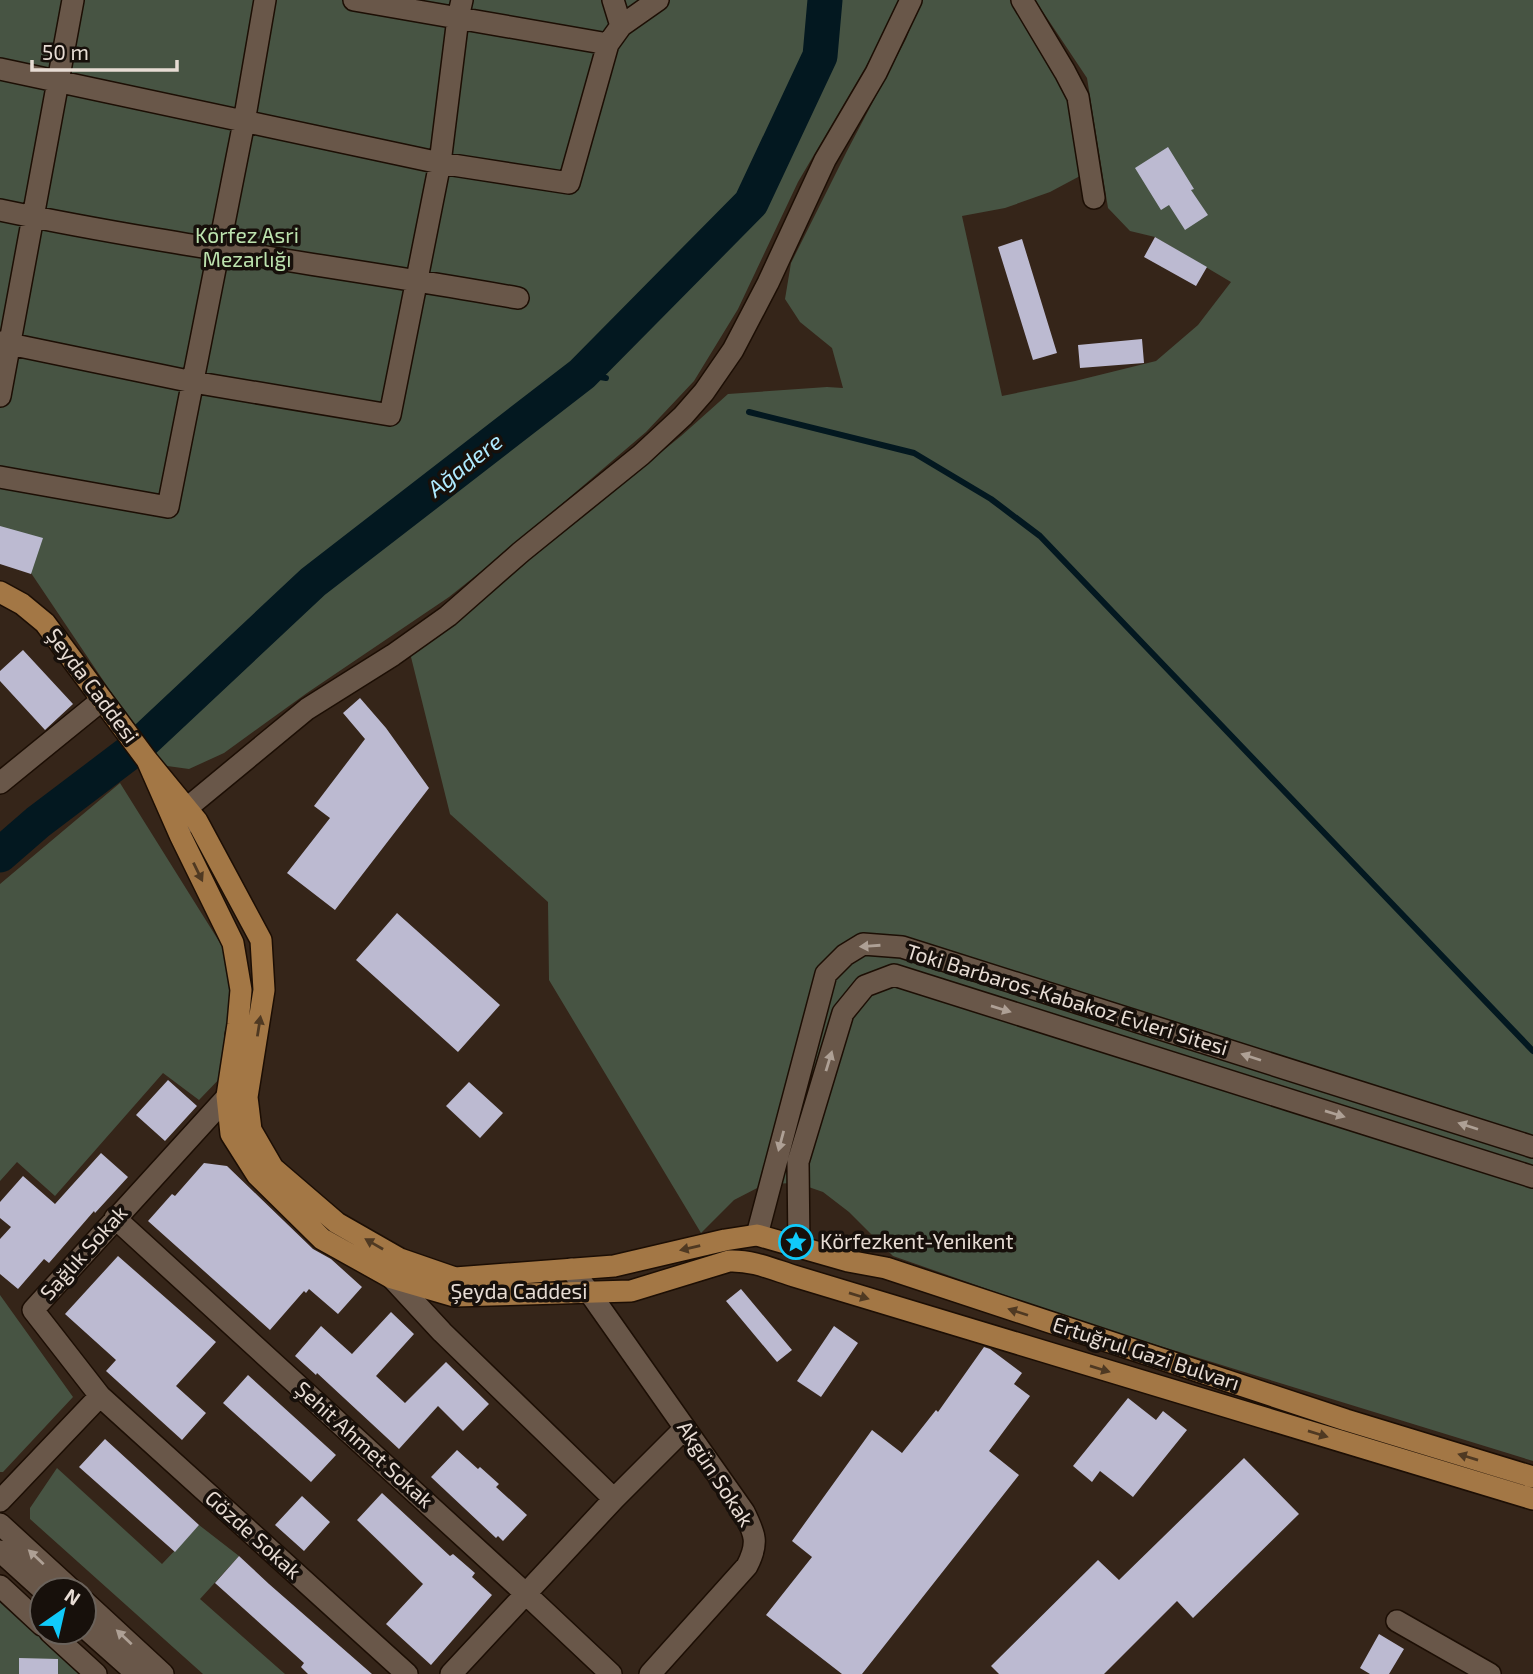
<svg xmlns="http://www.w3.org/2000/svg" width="1533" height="1674" viewBox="0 0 1533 1674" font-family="'Exo 2',sans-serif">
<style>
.green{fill:#475443}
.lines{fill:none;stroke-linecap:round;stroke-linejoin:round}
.stream{stroke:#031820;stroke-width:6}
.river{stroke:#031820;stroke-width:35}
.building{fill:#bcbad1}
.minor-casing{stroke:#1c0e04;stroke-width:24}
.major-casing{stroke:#1c0e04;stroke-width:24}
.minor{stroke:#695749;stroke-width:21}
.major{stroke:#a37745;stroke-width:21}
.oneway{fill:#4f3922}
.oneway2{fill:#aea095}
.labels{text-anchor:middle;stroke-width:7;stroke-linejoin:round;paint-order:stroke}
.park-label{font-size:21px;fill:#bce3ae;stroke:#17100b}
.street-label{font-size:21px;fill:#e7dcd4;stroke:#17100b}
.poi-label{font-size:21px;fill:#e7dcd4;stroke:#17100b;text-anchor:start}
.water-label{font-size:23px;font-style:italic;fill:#afeaff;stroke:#17100b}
</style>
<rect width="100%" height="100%" fill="#352519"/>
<path class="green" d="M 0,0 L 899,0 L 889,27 L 798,182 L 738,309 L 694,381 L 646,432 L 508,550 L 449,597 L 307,693 L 224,753 L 189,769 L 160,765 L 31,573 L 0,563 Z
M 921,0 L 1013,0 L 1068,94 L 1071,105 L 1080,176 L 1050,192 L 1005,208 L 962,216 L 1002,396 L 1075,381 L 1156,361 L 1198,325 L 1231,282 L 1155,237 L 1130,231 L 1108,208 L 1087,78 L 1035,0 L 1533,0 L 1533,1461 L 1082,1322 L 893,1256 L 849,1212 L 823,1192 L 797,1183 L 765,1184 L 734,1200 L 701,1233 L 549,980 L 548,902 L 450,814 L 410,653 L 464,613 L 681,436 L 728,394 L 827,387 L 843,388 L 832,348 L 800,322 L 785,299 L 791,263 L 847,151 L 906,39 Z
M 120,783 L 227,954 L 232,984 L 230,1012 L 224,1034 L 224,1074 L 199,1100 L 163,1073 L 55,1196 L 17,1162 L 0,1181 L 0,884 Z
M 0,1295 L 73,1397 L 3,1472 L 0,1472 Z
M 57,1468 L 162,1564 L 199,1525 L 239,1556 L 200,1599 L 285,1674 L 203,1674 L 30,1519 L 30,1508 Z
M 0,1586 L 96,1674 L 0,1674 Z"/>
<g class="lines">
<path class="stream" d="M 582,374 L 606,378
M 749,412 L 914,453 L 991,499 L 1040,536 L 1533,1051"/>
<path class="river" d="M 0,855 L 38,822 L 137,747 L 313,582 L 582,374 L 751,203 L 820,56 L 825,0"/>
</g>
<path class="building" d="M 1168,147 L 1194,189 L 1191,190 L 1208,215 L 1185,230 L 1169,205 L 1161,210 L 1135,168 Z
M 1155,237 L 1207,267 L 1196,286 L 1144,257 Z
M 1022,239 L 1057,353 L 1033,360 L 998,247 Z
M 1142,339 L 1144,363 L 1080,368 L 1078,345 Z
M 0,526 L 43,538 L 31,574 L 0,564 Z
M 23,650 L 73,704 L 45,730 L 0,681 L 0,671 Z
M 360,698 L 386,728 L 429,788 L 335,910 L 287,873 L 330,818 L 314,806 L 365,739 L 343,713 Z
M 397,913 L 500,1005 L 458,1052 L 356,960 Z
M 168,1080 L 197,1106 L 165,1141 L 136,1115 Z
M 469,1082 L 503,1113 L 480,1138 L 446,1106 Z
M 101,1153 L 128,1177 L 95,1213 L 94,1211 L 49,1263 L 44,1259 L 18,1289 L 0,1274 L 0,1239 L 11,1227 L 0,1218 L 0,1202 L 23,1176 L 55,1204 Z
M 204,1163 L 227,1166 L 313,1249 L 331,1259 L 362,1287 L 338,1314 L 309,1289 L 306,1293 L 304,1291 L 270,1330 L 148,1221 L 172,1194 L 175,1196 Z
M 118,1256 L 216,1342 L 176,1386 L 206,1413 L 182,1440 L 106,1371 L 116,1360 L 65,1314 Z
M 741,1289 L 792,1350 L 777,1362 L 726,1301 Z
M 391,1312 L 414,1334 L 376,1376 L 405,1403 L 446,1362 L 489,1404 L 463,1431 L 438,1406 L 399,1449 L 317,1373 L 316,1375 L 295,1356 L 321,1326 L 352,1354 Z
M 834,1326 L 858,1343 L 821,1397 L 797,1381 Z
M 984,1347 L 990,1349 L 1022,1373 L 1014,1384 L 1030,1396 L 989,1451 L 1019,1475 L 862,1674 L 842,1674 L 766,1615 L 812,1557 L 792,1541 L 872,1430 L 902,1453 L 936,1410 L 938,1412 Z
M 248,1375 L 336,1455 L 311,1482 L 223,1403 Z
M 1128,1398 L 1156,1420 L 1163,1411 L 1187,1430 L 1133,1497 L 1100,1471 L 1092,1482 L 1073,1466 Z
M 105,1439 L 199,1525 L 175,1552 L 79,1467 Z
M 457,1450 L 478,1469 L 480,1467 L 499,1484 L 496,1487 L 527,1515 L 503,1541 L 498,1536 L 496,1538 L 431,1477 Z
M 1244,1458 L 1299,1514 L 1193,1618 L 1177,1601 L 1104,1674 L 999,1674 L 991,1666 L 1098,1560 L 1119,1580 Z
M 382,1493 L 450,1556 L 453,1554 L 475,1573 L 472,1577 L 492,1595 L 431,1665 L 386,1624 L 423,1584 L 357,1520 Z
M 302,1496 L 330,1522 L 304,1551 L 275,1525 Z
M 239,1556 L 269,1584 L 372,1674 L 308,1674 L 301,1667 L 304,1663 L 215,1583 Z
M 1379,1634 L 1404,1649 L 1389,1674 L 1370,1674 L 1360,1668 Z
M 19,1658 L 58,1659 L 58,1674 L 19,1674 Z"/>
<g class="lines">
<g class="minor-casing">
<path id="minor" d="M 354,0 L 608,44 L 621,26 L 658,0
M 613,0 L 621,26
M 1022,0 L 1065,72 L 1078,97 L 1094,198
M 0,69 L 440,163 L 569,183 L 608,44
M 0,210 C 171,246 345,267 518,298
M 0,342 L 193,382 L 390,415 L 440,163 L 458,18 L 462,0
M 0,396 L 73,0
M 0,477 L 168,507 L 244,122 L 265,0
M 0,783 L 102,700
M 182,826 L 187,808 L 307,709 L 393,655 L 448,616 L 521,552 L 641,455 L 683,416 L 704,392 L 733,350 L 768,283 L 825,160 L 876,73 L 911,0
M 115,1218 L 526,1594 L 611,1674
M 757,1235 L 826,974 L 845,955 L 863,944 L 902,947 L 1533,1147
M 799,1247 L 798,1162 L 843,1013 L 865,986 L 894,975 L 1533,1177
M 571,1269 L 589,1292 L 744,1512 C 755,1534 759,1543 747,1566 L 650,1674
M 395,1272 L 392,1278 L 442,1332 L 614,1499
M 100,1396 L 407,1674
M 0,1501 L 100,1396 L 33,1310 L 236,1087
M 0,1524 L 72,1590
M 0,1551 L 43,1590
M 0,1586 L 42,1625
M 84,1601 L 163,1674
M 1397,1621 L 1490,1674
M 84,1627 L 137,1674
M 50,1632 L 96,1674
M 451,1674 L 614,1499 L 685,1428"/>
</g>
<g class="major-casing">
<path id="major" d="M 0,592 L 22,604 L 45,623 L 147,760
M 1533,1477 L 1346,1420 L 886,1268 L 848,1261 L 757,1235 L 725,1240 L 614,1266 L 455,1278 L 400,1259 L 337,1223 L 273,1168 L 251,1130 L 247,1097 L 264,990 L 261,940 L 197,821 L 147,760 L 180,835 L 233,943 L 241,990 L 238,1024 L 227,1096 L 231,1134 L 257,1175 L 322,1239 L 392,1278 L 454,1296 L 631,1291 L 729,1261 C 752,1260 772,1269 794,1276 L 1533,1499"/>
</g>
<use href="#minor" class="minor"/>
<use href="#major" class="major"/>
</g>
<defs><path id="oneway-solid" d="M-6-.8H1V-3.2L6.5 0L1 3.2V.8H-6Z" transform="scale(1.75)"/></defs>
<g class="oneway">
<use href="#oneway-solid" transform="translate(198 872) rotate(64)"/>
<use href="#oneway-solid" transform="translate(259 1026) rotate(-81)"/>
<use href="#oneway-solid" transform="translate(374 1244) rotate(-150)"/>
<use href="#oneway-solid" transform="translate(690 1248) rotate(167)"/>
<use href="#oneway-solid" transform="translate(859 1296) rotate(17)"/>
<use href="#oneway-solid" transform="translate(1018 1312) rotate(-162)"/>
<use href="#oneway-solid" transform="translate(1100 1369) rotate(17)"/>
<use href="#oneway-solid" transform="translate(1318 1434) rotate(17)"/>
<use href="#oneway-solid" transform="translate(1468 1457) rotate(-163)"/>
</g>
<g class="oneway2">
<use href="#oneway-solid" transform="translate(870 946) rotate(176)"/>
<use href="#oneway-solid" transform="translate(1001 1009) rotate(17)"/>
<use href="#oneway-solid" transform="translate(1251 1057) rotate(-162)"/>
<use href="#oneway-solid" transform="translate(829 1061) rotate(-73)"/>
<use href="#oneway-solid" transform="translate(1335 1114) rotate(17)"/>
<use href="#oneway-solid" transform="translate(1468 1126) rotate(-162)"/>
<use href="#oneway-solid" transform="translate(781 1141) rotate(105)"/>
<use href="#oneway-solid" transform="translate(36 1557) rotate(-137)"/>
<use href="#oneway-solid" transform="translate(124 1637) rotate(-137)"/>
</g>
<defs>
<g id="sight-ring" transform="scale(1.75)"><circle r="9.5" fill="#17100b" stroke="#10cafa" stroke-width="1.5"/><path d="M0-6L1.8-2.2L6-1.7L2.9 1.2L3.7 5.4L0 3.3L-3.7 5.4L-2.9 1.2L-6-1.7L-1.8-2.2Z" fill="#10cafa"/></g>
</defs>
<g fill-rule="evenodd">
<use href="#sight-ring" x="796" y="1242"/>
</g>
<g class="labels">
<g class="park-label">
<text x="247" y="243">Körfez Asri<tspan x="247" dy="24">Mezarlığı</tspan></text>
</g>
<g class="street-label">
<text transform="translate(92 686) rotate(53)" y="7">Şeyda Caddesi</text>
<text transform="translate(1067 1000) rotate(17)" y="7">Toki Barbaros-Kabakoz Evleri Sitesi</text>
<text transform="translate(84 1253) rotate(-48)" y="7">Sağlık Sokak</text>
<text x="519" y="1299">Şeyda Caddesi</text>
<text transform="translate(1146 1354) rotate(18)" y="7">Ertuğrul Gazi Bulvarı</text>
<text transform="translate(364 1445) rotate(42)" y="7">Şehit Ahmet Sokak</text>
<text transform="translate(715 1474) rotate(57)" y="7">Akgün Sokak</text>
<text transform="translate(253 1535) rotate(42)" y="7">Gözde Sokak</text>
</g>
<g class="poi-label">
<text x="820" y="1249">Körfezkent-Yenikent</text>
</g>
<g class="water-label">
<text transform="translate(465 465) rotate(-38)" y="8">Ağadere</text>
</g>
</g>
<g transform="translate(63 1611) rotate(34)"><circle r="33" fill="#17100b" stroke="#6a625b" stroke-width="2"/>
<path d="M0-5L12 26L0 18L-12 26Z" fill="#10cafa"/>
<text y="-10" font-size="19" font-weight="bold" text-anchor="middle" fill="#e7dcd4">N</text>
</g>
<path d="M32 60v10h145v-10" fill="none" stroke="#e7dcd4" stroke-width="3.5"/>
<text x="42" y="60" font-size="21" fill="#e7dcd4" stroke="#17100b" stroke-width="5" paint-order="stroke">50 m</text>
</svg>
